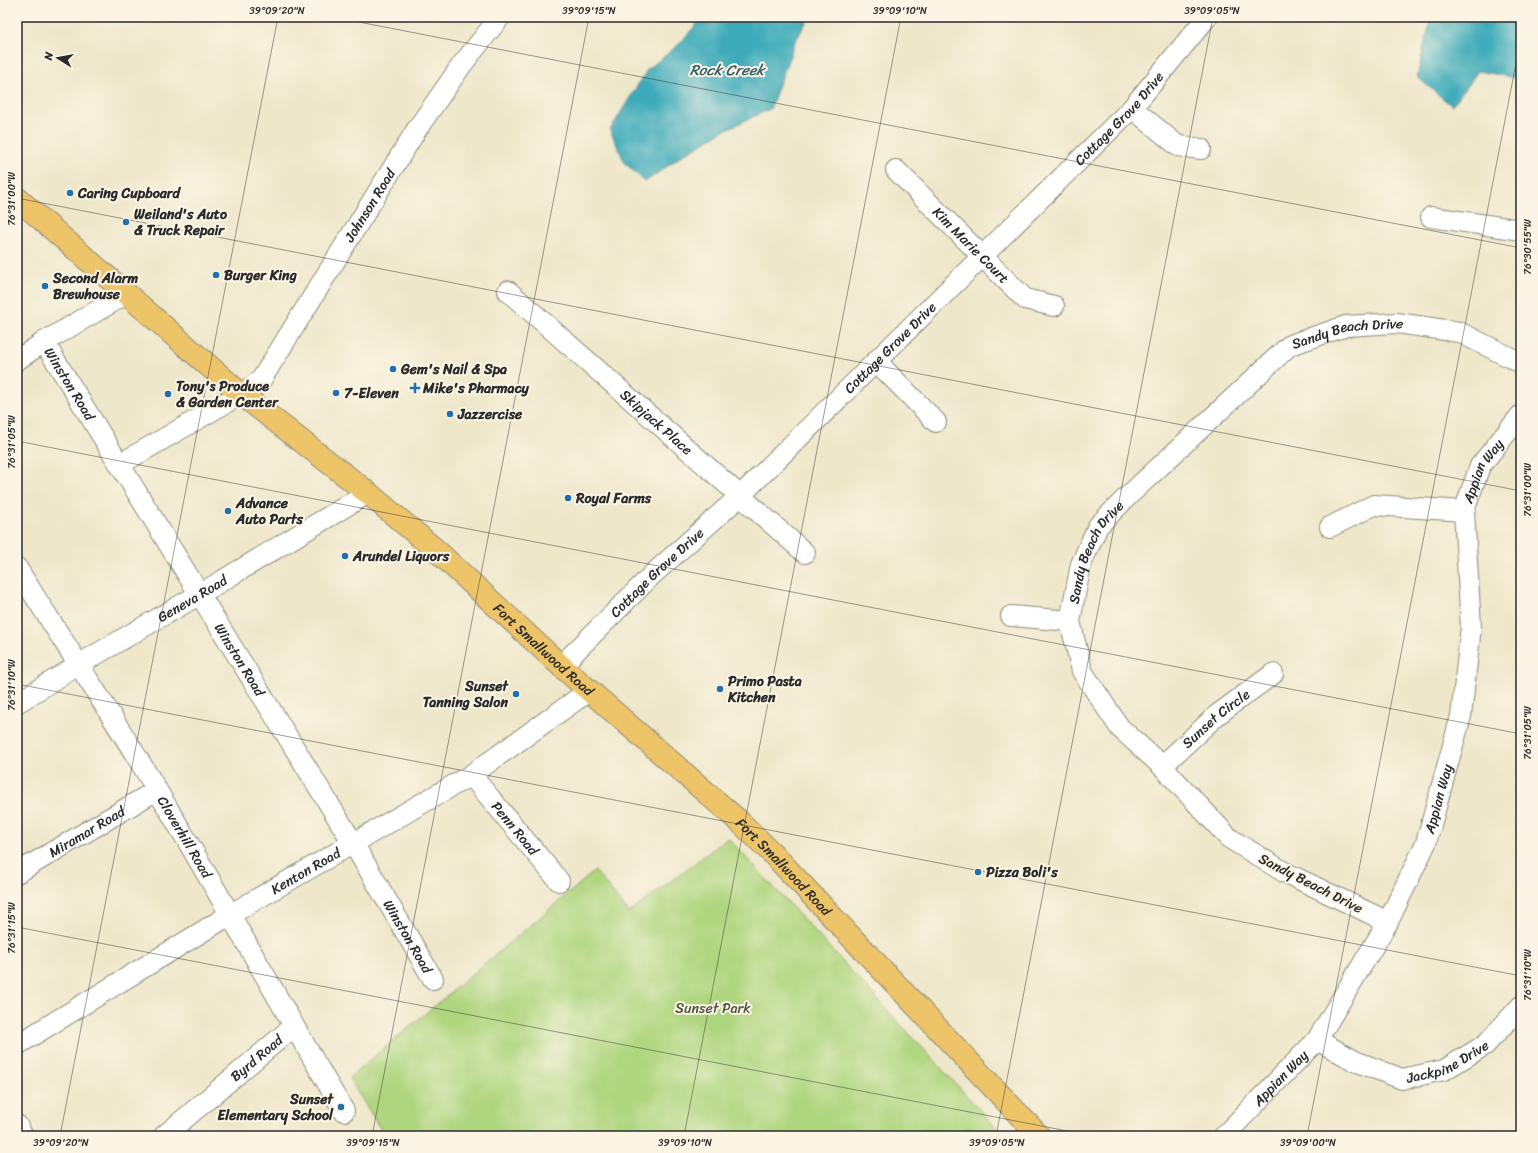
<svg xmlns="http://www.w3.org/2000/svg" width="1538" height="1153" font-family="Sriracha,sans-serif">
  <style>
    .green { fill: #afd57e; stroke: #6d8054 }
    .water { fill: #3dabba; stroke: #346b72 }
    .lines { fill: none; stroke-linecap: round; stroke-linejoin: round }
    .minor-casing { stroke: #8c897a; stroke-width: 22 }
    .major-casing { stroke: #8c897a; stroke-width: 24 }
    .minor { stroke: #fff; stroke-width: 20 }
    .major { stroke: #eec469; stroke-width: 22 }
    .ticks { fill: none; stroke: #2b2b2b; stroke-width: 1; stroke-opacity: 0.45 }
    .poi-dot { fill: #1f6fb2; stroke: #fcf5e5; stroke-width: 1.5 }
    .labels { text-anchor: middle; stroke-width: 4; stroke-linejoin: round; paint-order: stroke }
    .street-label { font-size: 14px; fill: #2b2b2b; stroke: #fcf5e5 }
    .poi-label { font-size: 14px; font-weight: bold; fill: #2b2b2b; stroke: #fcf5e5; text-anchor: start }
    .park-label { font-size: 14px; fill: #4c5640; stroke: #fcf5e5 }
    .water-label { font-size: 15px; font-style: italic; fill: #325e64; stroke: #fcf5e5 }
    .neatline { fill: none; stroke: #2b2b2b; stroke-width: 1.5 }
    .ticks-label { font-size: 10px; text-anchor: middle; fill: #2b2b2b }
  </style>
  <rect width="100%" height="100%" fill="#fcf5e5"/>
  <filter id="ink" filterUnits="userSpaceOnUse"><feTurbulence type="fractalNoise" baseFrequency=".025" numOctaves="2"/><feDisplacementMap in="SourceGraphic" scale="8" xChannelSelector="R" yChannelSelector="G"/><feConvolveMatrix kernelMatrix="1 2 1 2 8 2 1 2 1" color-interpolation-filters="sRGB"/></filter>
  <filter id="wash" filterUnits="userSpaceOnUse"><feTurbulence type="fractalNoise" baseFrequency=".012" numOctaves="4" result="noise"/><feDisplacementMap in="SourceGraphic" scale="16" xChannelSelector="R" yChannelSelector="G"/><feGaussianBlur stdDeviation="0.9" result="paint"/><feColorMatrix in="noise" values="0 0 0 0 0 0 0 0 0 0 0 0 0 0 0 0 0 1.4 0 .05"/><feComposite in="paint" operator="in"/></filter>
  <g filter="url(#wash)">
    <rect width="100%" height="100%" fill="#eee7ca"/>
    <!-- green -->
    <polygon class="green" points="728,838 1004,1136 385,1136 349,1078 595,871 629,913"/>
    <!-- water -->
    <g class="water">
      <polygon points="703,17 809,17 795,42 770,109 725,130 683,155 645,182 625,163 610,130 647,70 677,46"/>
      <polygon points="1431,17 1521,17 1521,79 1478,71 1452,106 1417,77"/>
    </g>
  </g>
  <g filter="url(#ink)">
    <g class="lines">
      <!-- minor casing -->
      <g class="minor-casing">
        <g id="minor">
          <polyline points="1132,108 1178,146 1201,149"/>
          <path id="s1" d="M896,170L1025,299L1054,306"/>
          <polyline points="1431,217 1521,230"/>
          <path id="s2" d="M508,291L805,553"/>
          <path id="s3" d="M44,342L353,843L433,979"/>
          <polyline points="17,360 44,342 126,294"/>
          <polyline points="876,361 936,422"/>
          <path id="s4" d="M120,464L241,394L261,380L417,129L461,66L500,17"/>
          <polyline points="1330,527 1374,505 1464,511"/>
          <path id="s5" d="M17,568C64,643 113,716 158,792C222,897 280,1005 344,1111"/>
          <polyline points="1011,616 1070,621"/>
          <path id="s6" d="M561,666L653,574L740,496L1132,108L1207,17"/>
          <path id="s7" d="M17,703L78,665L200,594L368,493"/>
          <path id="s8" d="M1162,766L1217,715L1273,674"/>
          <path id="s9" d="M471,775L559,881"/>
          <path id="s10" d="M17,873L157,790"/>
          <path id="s11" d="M1388,922L1284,872L1229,838L1162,766L1120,728L1082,671L1070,621L1081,564L1098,526L1126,498L1290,345L1346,326L1397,323L1459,332L1521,363"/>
          <path id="s12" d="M1317,1040L1355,1061L1402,1079L1444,1070L1485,1045L1521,1006"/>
          <path id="s13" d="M17,1045L231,914L471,775L590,690"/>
          <polyline points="17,1125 23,1136"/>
          <path id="s14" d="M164,1136L293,1027"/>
          <path id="s15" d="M1224,1136L1317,1040L1388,922L1426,843L1461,716L1471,627L1464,511L1480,466L1521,415"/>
        </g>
      </g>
      <!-- major casing -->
      <g class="major-casing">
        <g id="major">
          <path id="s16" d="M17,198L241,394L368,493L438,552L561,666L740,822L772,853L1039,1136"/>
        </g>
      </g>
      <!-- minor -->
      <use href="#minor" class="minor"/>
      <!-- major -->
      <use href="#major" class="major"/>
    </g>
  </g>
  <!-- ticks -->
  <path class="ticks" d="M333,17L1521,248M17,198L1521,491M17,441L1521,734M17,684L1521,976M17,927L1093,1136M60,1136L278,17M372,1136L589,17M684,1136L901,17M996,1136L1213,17M1307,1136L1521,38"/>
  <!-- markers -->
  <g class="poi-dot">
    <circle cx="70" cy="193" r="4"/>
    <circle cx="126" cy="222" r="4"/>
    <circle cx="216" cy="275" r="4"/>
    <circle cx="45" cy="286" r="4"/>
    <circle cx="393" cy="369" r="4"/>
    <path d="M413 382h4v4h4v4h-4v4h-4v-4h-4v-4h4z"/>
    <circle cx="336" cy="393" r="4"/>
    <circle cx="168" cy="394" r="4"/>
    <circle cx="450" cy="414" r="4"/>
    <circle cx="568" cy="498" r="4"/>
    <circle cx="228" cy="511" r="4"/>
    <circle cx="345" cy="556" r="4"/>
    <circle cx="720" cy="689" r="4"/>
    <circle cx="516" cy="694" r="4"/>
    <circle cx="978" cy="872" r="4"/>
    <circle cx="341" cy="1107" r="4"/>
  </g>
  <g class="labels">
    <!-- street labels -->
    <g class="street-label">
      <text dy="5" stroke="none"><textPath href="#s6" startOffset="782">Cottage Grove Drive</textPath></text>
      <text dy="5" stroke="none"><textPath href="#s4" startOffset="370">Johnson Road</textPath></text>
      <text dy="5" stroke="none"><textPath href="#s1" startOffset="106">Kim Marie Court</textPath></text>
      <text dy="5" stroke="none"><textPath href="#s11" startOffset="878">Sandy Beach Drive</textPath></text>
      <text dy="5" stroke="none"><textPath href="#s6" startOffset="458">Cottage Grove Drive</textPath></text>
      <text dy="5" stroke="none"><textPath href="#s3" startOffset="49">Winston Road</textPath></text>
      <text dy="5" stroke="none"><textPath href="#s2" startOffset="198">Skipjack Place</textPath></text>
      <text dy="5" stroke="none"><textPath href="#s15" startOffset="741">Appian Way</textPath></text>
      <text dy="5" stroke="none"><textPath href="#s11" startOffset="530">Sandy Beach Drive</textPath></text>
      <text dy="5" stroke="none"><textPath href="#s6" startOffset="134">Cottage Grove Drive</textPath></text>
      <text dy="5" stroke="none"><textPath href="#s7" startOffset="204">Geneva Road</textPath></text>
      <text dy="5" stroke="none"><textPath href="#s16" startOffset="694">Fort Smallwood Road</textPath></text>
      <text dy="5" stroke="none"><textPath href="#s3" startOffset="373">Winston Road</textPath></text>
      <text dy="5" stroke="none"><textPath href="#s8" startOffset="72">Sunset Circle</textPath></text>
      <text dy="5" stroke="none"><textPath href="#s15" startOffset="405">Appian Way</textPath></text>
      <text dy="5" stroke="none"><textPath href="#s9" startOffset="69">Penn Road</textPath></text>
      <text dy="5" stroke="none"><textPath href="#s10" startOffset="81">Miramar Road</textPath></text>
      <text dy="5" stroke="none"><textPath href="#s5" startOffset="317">Cloverhill Road</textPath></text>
      <text dy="5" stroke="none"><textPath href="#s16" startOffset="1018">Fort Smallwood Road</textPath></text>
      <text dy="5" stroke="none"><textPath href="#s13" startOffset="337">Kenton Road</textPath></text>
      <text transform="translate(1311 883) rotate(27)" y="5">Sandy Beach Drive</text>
      <text dy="5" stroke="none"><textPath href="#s3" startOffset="697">Winston Road</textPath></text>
      <text dy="5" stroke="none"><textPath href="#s14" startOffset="121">Byrd Road</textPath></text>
      <text dy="5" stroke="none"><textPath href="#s12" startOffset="143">Jackpine Drive</textPath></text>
      <text dy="5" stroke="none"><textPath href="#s15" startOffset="81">Appian Way</textPath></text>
    </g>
    <!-- poi labels -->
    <g class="poi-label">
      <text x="78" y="198">Caring Cupboard</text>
      <text x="134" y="219">Weiland's Auto<tspan x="134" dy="16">&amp; Truck Repair</tspan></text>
      <text x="224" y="280">Burger King</text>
      <text x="53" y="283">Second Alarm<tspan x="53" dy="16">Brewhouse</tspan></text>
      <text x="401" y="374">Gem's Nail &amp; Spa</text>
      <text x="176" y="391">Tony's Produce<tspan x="176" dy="16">&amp; Garden Center</tspan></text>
      <text x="423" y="393">Mike's Pharmacy</text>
      <text x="344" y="398">7-Eleven</text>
      <text x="458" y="419">Jazzercise</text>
      <text x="576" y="503">Royal Farms</text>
      <text x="236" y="508">Advance<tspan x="236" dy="16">Auto Parts</tspan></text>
      <text x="353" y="561">Arundel Liquors</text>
      <text x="728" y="686">Primo Pasta<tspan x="728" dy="16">Kitchen</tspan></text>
      <text x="508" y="691" text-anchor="end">Sunset<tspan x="508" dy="16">Tanning Salon</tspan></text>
      <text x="986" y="877">Pizza Boli's</text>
      <text x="333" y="1104" text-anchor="end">Sunset<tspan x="333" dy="16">Elementary School</tspan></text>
    </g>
    <!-- park labels -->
    <g class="park-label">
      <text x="713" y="1013">Sunset Park</text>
    </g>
    <!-- water labels -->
    <g class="water-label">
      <text x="727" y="75">Rock Creek</text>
    </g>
  </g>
  <!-- margin -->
  <rect width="1538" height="1153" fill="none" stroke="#fcf5e5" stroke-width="44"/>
  <!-- north arrow -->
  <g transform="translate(58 58) rotate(281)" stroke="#fcf5e5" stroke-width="3" paint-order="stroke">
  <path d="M0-3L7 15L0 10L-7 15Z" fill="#2b2b2b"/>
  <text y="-6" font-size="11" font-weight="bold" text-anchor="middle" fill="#2b2b2b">N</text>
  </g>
  <rect x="22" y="22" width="1494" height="1109" class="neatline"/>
  <g class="ticks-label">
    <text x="277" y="14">39°09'20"N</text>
    <text x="589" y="14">39°09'15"N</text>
    <text x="900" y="14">39°09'10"N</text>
    <text x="1212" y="14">39°09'05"N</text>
    <text transform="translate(11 199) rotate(-90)" y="4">76°31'00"W</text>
    <text transform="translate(1527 247) rotate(-90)" y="4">76°30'55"W</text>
    <text transform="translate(11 442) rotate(-90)" y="4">76°31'05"W</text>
    <text transform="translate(1527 490) rotate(-90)" y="4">76°31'00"W</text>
    <text transform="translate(11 685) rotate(-90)" y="4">76°31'10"W</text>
    <text transform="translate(1527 733) rotate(-90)" y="4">76°31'05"W</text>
    <text transform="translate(11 928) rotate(-90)" y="4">76°31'15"W</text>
    <text transform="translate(1527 975) rotate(-90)" y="4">76°31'10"W</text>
    <text x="61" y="1146">39°09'20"N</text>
    <text x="373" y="1146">39°09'15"N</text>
    <text x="685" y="1146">39°09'10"N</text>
    <text x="997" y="1146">39°09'05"N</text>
    <text x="1308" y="1146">39°09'00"N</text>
  </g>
</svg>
